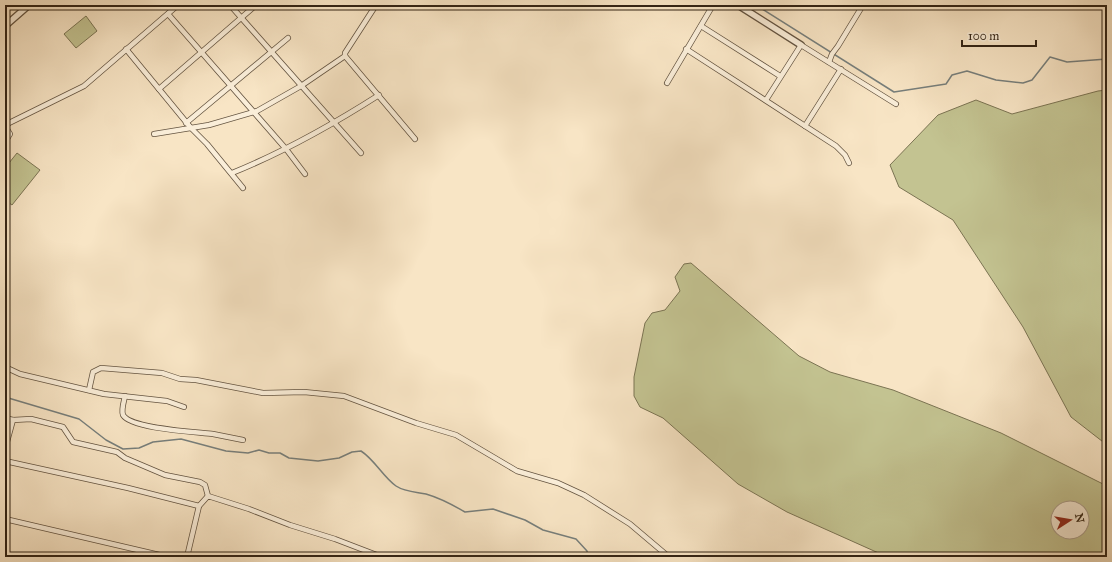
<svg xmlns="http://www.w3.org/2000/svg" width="1112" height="562" font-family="'IM FELL Great Primer',serif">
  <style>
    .green { fill: #c3c391; stroke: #7b7453; fill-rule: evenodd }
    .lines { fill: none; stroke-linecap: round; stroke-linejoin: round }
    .stream { stroke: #777f7c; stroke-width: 1.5 }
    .minor-casing { stroke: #645441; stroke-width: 6 }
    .tertiary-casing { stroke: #645441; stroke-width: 8 }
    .minor { stroke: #faeed9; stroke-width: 4.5 }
    .tertiary { stroke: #faeed9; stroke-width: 5.5 }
  </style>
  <rect width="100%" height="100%" fill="#f8e5c5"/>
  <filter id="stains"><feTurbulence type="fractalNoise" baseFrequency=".005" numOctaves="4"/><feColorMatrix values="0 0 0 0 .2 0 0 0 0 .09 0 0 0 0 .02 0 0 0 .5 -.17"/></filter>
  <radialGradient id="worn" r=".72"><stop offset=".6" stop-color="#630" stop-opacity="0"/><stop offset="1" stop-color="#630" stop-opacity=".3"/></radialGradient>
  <!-- green -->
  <g class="green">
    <polygon points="86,16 97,31 76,48 64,34"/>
    <polygon points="1107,90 1107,445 1071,417 1023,327 953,220 899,187 890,165 938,115 976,100 1012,114 1098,91"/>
    <polygon points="17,153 40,170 12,205 5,200 5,168"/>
    <path d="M691,263L799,356L830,372L893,390L1001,433L1107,486V557H892L883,555L787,512L738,484L663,418L640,407L634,396V377L645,323L652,313L665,310L680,291L675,277L684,264ZM1058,508H1082V532H1058Z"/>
  </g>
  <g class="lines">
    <!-- stream -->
    <g class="stream">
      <polyline points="756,5 894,92 946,84 952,75 967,71 996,80 1023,83 1032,80 1050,57 1067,62 1107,59"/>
      <path d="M5,397L79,419L106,440L123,449L139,448L153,442L181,439L226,451L248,453L259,450L269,453H280L289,458L318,461L339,458L352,452L361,451C375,460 383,477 396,486C405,492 416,492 426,494C440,498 453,505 465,512L493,509L525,520L543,530L576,539L587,551L588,557"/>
    </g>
    <!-- minor casing -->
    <g class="minor-casing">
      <g id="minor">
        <polyline points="230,5 361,153"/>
        <polyline points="376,5 345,53 345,56 415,139"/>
        <polyline points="168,14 286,149 305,174"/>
        <polyline points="701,26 780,76"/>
        <polyline points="126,49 191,128 207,144 243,188"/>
        <polyline points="686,49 836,146 845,155 849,163"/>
        <polyline points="829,62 832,54 838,46 863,5"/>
        <polyline points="667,83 713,5"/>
        <polyline points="159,89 256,5"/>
        <polyline points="766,100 801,45 896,104"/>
        <polyline points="186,123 288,38"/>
        <polyline points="5,125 84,86 178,5"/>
        <polyline points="5,126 10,134 5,142"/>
        <polyline points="805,126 841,69"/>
        <polyline points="154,134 209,125 257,111 301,86 345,56"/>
        <path d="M232,173C284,152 332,125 379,95"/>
        <polyline points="5,367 20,374 104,394 167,401 184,407"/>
        <polyline points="89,390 93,372 101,368 162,373 180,379 196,380 263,393 304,392 344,396 416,423 456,435 517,471 558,483 584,495 630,524 669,557"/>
        <path d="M125,396C124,401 121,410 123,415C131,429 197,432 213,434C223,436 233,438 243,440"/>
        <polyline points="5,418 13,420 31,419 63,427 73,442 117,452 125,458 165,475 200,482 205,485 208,496"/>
        <polyline points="5,449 13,420"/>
        <polyline points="5,461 128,488 199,506"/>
        <polyline points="5,519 168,557"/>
        <polyline points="187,557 199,506 208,496 249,509 290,525 335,539 382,557"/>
      </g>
    </g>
    <!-- tertiary casing -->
    <g class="tertiary-casing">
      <g id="tertiary">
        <polyline points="738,5 801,45"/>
        <polyline points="5,26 29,5"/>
      </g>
    </g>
    <!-- minor -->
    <use href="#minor" class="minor"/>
    <!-- tertiary -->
    <use href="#tertiary" class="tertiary"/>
  </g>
  <!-- margin -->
  <rect width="1112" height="562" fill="none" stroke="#f8e5c5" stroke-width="20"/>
  <rect x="6" y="6" width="1100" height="550" fill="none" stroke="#332415" stroke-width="2"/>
  <rect x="10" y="10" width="1092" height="542" fill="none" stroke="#332415"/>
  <!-- north arrow -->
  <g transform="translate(1070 520) rotate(78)"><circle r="19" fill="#faeed9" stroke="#aa9d8b"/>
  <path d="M0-3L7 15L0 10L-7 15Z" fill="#8f2418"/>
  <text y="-6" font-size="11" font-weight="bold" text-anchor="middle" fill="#332415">N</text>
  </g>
  <!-- scale -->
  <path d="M962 40v6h74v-6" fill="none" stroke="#332415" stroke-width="2"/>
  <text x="968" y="40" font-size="12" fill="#332415" stroke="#faeed9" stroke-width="3" paint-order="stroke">100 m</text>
  <rect width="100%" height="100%" filter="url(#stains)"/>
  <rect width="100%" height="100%" fill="url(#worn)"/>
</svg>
